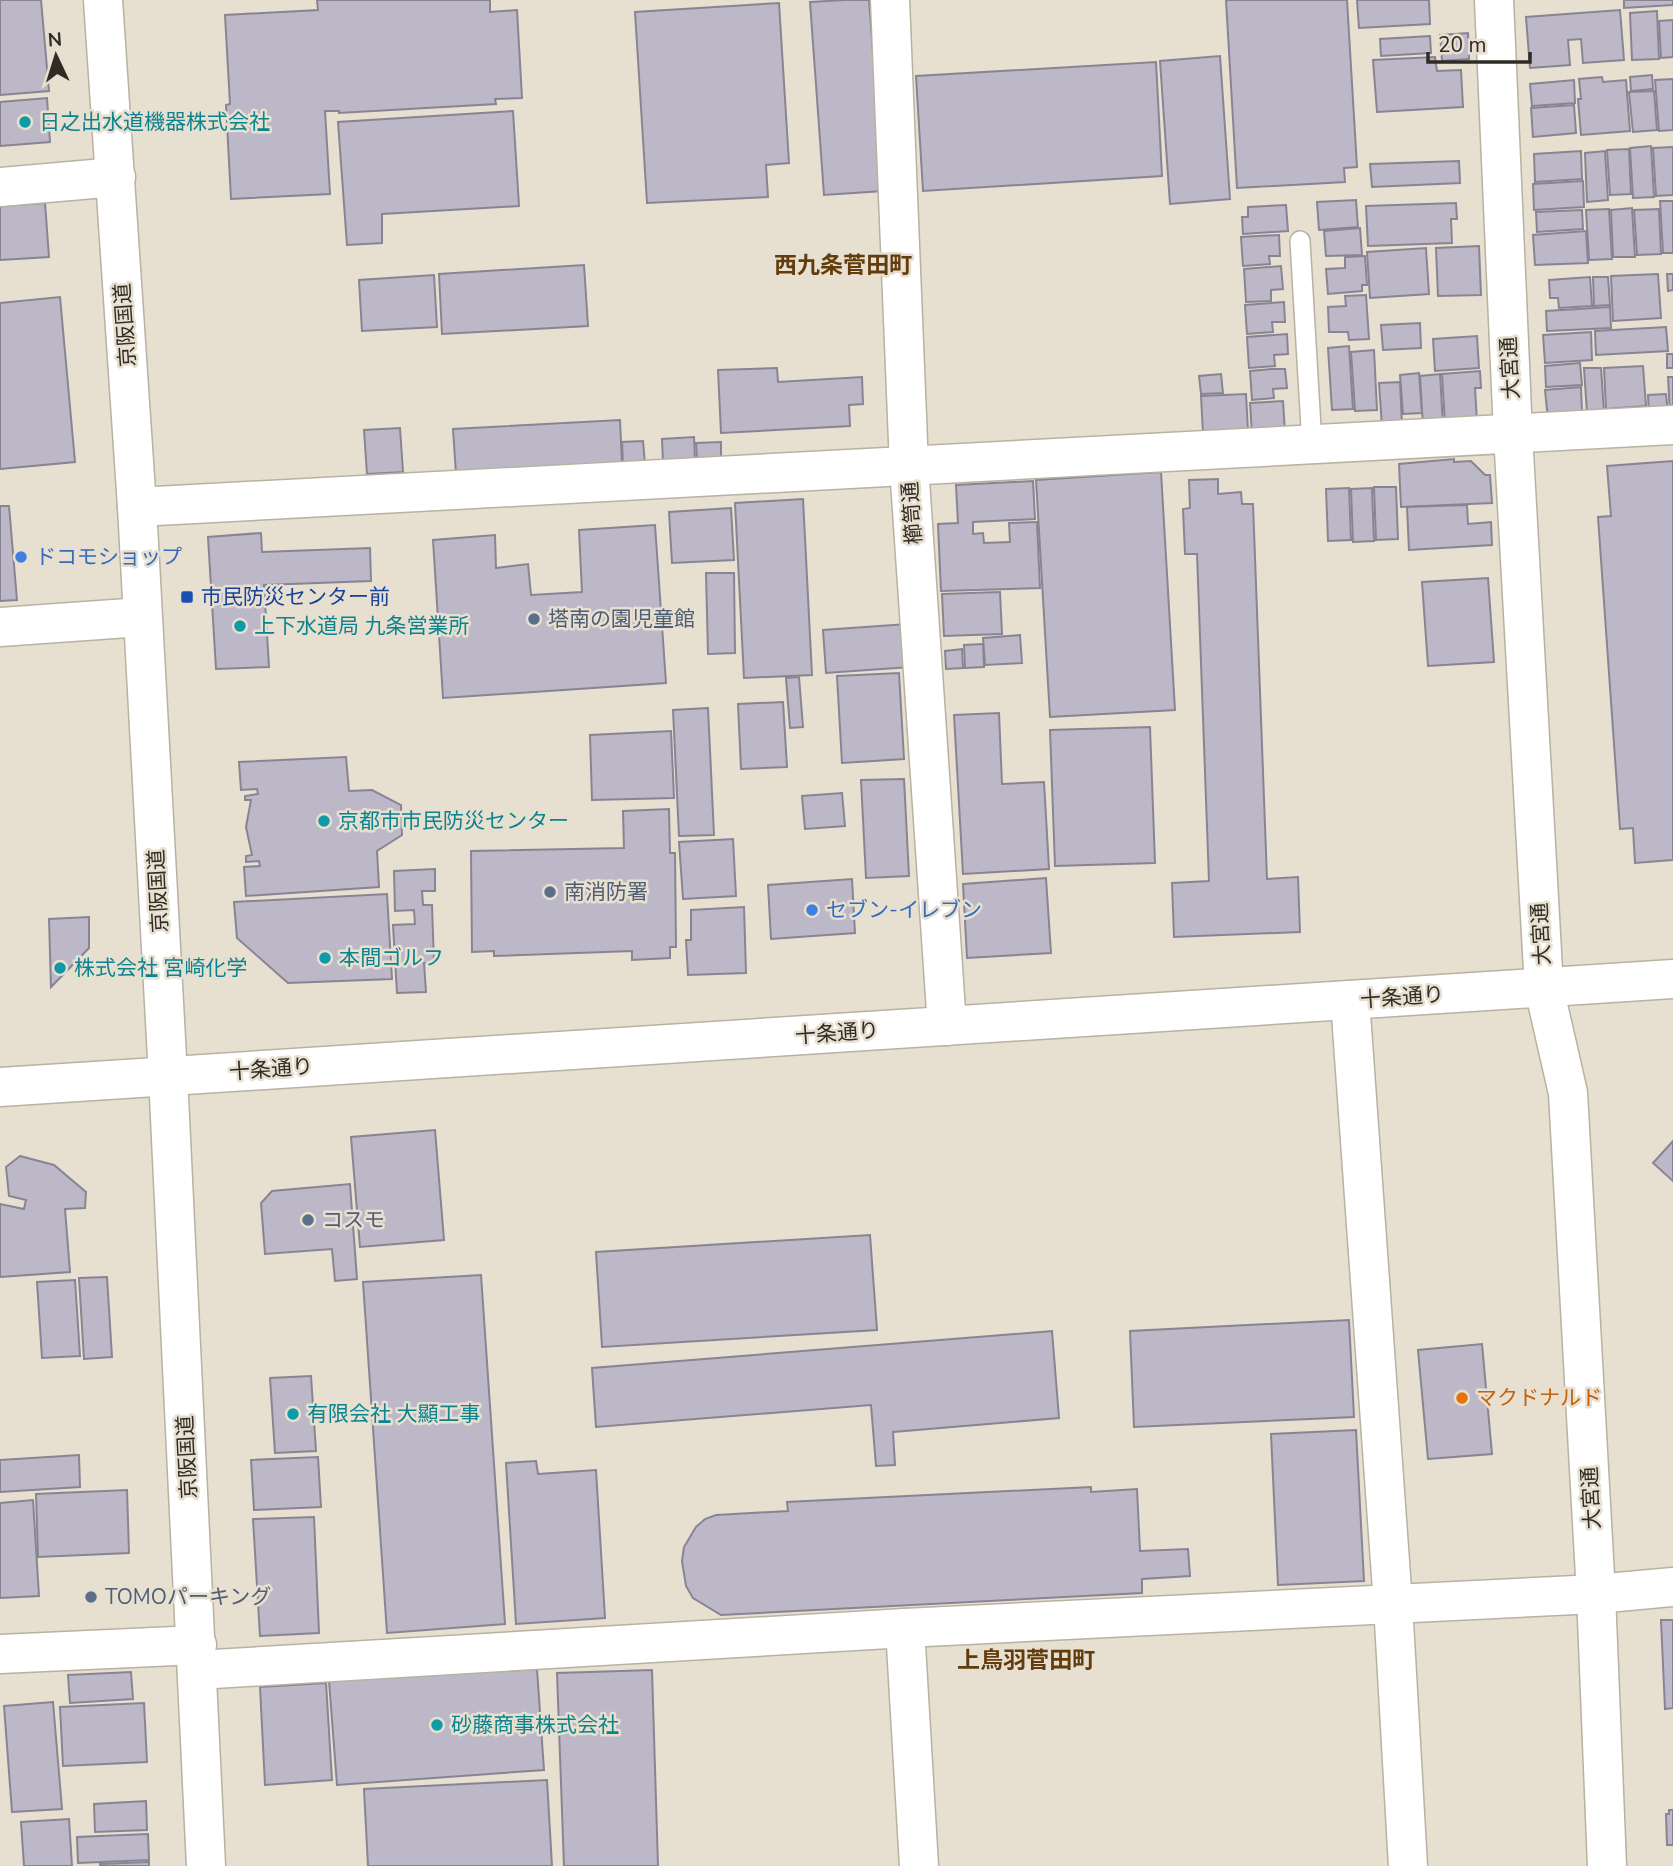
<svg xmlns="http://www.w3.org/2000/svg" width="1673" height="1866" font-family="'Nunito Sans','Noto Sans JP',sans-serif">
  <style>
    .building { fill: #bdb8c8; stroke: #898494; stroke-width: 2 }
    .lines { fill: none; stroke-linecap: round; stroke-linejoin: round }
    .lane-casing { stroke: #b9b1a2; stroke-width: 22 }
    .street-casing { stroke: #b9b1a2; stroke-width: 41 }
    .secondary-casing { stroke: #b9b1a2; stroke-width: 41 }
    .primary-casing { stroke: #b9b1a2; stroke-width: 41 }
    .highway-casing { stroke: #b9b1a2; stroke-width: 41 }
    .lane { stroke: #fff; stroke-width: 19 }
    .street { stroke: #fff; stroke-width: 38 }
    .secondary { stroke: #fff; stroke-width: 38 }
    .primary { stroke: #fff; stroke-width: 38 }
    .highway { stroke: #fff; stroke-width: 38 }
    .culture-dot { fill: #0f9aa8; stroke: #e7dfcf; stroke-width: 2.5 }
    .shop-dot { fill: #3f7fe0; stroke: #e7dfcf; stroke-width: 2.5 }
    .transit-dot { fill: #1a4fb4; stroke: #e7dfcf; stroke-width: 2.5 }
    .service-dot { fill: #5c6f8a; stroke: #e7dfcf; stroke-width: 2.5 }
    .food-dot { fill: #e8710a; stroke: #e7dfcf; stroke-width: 2.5 }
    .labels { text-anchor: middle; stroke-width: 5; stroke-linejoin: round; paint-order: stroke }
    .culture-label { font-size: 21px; fill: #0d838f; stroke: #e7dfcf; text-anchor: start }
    .street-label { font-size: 21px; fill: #2f2c26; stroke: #e7dfcf }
    .shop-label { font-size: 21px; fill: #366cbe; stroke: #e7dfcf; text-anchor: start }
    .transit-label { font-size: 21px; fill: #164399; stroke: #e7dfcf; text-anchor: start }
    .service-label { font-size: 21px; fill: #4e5e75; stroke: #e7dfcf; text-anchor: start }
    .food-label { font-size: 21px; fill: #c56008; stroke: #e7dfcf; text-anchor: start }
    .neighbourhood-label { font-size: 23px; font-weight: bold; fill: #623c0c; stroke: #e7dfcf }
  </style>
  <rect width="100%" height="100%" fill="#e7dfcf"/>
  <!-- building -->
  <g class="building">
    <polygon points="0,0 41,0 49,91 0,95"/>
    <polygon points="317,0 490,0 490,12 517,10 522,98 495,99 496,104 339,113 339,111 325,111 330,194 231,199 226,105 230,104 225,15 318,10"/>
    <polygon points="845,0 869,0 883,191 824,195 810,2"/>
    <polygon points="1226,0 1347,0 1357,167 1344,168 1345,182 1237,188"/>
    <polygon points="1357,0 1429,0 1430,24 1359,28"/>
    <polygon points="1624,0 1673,0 1673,5 1624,8"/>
    <polygon points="779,3 789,163 766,165 768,197 647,203 635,12"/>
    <polygon points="1620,10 1624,60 1583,63 1581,39 1568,40 1570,65 1530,68 1526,17"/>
    <polygon points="1657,11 1659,59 1632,60 1630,13"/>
    <polygon points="1673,20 1673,57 1661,58 1659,21"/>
    <polygon points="1468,33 1469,59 1442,61 1440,35"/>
    <polygon points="1430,36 1431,53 1381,56 1380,39"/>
    <polygon points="1220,56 1230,199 1170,204 1160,61"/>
    <polygon points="1435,57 1437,71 1461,70 1463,107 1377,112 1373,60"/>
    <polygon points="1156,62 1162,176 923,191 916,76"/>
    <polygon points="1652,75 1653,89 1631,91 1630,77"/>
    <polygon points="1602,77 1603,82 1626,80 1630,131 1581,135 1578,99 1581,99 1579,79"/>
    <polygon points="1673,79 1673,130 1659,131 1655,80"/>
    <polygon points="1574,80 1575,103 1532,106 1530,84"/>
    <polygon points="1654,91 1657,130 1633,132 1629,92"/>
    <polygon points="47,98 50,142 0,146 0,102"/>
    <polygon points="1574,105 1576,133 1533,137 1531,108"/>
    <polygon points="513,111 519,206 382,214 382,243 347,245 338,122"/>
    <polygon points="1651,146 1654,197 1633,198 1630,148"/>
    <polygon points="1673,147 1673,195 1656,196 1653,148"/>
    <polygon points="1629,149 1631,194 1610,195 1607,150"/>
    <polygon points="1581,151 1582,179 1535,182 1534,154"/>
    <polygon points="1605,151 1608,200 1587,202 1585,153"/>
    <polygon points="1459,161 1460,183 1372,187 1370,164"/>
    <polygon points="1583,181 1584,207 1534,210 1533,184"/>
    <polygon points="1356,200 1358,227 1319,230 1317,202"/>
    <polygon points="1660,201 1673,201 1673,253 1663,253"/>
    <polygon points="45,203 49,257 0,260 0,206"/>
    <polygon points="1456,203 1457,219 1451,219 1452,243 1368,246 1366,206"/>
    <polygon points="1286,205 1288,231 1243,234 1242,217 1248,217 1248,207"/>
    <polygon points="1632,208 1635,257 1613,257 1611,210"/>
    <polygon points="1609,209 1612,259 1589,260 1586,210"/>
    <polygon points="1659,209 1661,254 1637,255 1634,210"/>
    <polygon points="1582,210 1583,229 1537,232 1536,212"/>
    <polygon points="1360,228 1362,255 1326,256 1324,231"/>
    <polygon points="1586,231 1588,263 1535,265 1533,235"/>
    <polygon points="1279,235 1280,256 1269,256 1270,264 1243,266 1241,237"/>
    <polygon points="1479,246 1481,295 1438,296 1436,248"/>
    <polygon points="1426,248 1429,294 1370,298 1367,252"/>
    <polygon points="1365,256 1367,285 1362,285 1362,291 1328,294 1326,269 1345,268 1345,257"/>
    <polygon points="584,265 588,326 442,334 439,274"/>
    <polygon points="1281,266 1283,289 1271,290 1271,301 1246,302 1244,269"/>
    <polygon points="1658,274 1661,318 1613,321 1611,276"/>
    <polygon points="1667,274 1673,274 1673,290 1668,291"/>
    <polygon points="434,275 437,327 362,331 359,280"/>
    <polygon points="1590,277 1592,306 1559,308 1558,298 1550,298 1549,280"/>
    <polygon points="1593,277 1608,277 1610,305 1594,306"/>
    <polygon points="1366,295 1369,339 1349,340 1348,332 1329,332 1328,307 1346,306 1345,296"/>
    <polygon points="60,297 75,462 0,469 0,303"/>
    <polygon points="1284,302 1285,322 1272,322 1273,332 1247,334 1245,305"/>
    <polygon points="1610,307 1611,328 1547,331 1546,311"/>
    <polygon points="1420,323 1421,348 1383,350 1381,325"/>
    <polygon points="1666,327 1668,351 1596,355 1595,331"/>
    <polygon points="1591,332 1592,360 1545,363 1543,335"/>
    <polygon points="1287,334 1288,354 1274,355 1275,366 1249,368 1247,337"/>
    <polygon points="1477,336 1479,368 1435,371 1433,339"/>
    <polygon points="1349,346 1353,409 1332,410 1328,348"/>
    <polygon points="1374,350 1377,410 1355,411 1351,352"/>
    <rect x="1667" y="354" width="6" height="14"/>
    <polygon points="1580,363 1582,385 1546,387 1545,366"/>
    <polygon points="1643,366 1646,406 1606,409 1604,368"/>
    <polygon points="777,368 778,382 862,377 863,404 849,405 850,426 721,433 718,370"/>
    <polygon points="1584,368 1601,368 1604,412 1587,413"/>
    <polygon points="1272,369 1285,369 1287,388 1273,389 1274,398 1252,400 1250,371"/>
    <polygon points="1480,371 1481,388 1475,388 1477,422 1445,424 1442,374"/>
    <polygon points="1419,373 1422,413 1403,414 1400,375"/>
    <polygon points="1221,374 1223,393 1201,394 1199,376"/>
    <polygon points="1440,374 1443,425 1423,426 1420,376"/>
    <polygon points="1668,377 1673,377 1673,414 1670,414"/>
    <polygon points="1400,382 1402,425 1382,427 1379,383"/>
    <polygon points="1581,387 1582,413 1551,415 1547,410 1545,390"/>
    <polygon points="1246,394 1248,431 1203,434 1201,396"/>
    <polygon points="1666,394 1668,414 1649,415 1648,395"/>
    <polygon points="1283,401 1285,432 1252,435 1250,403"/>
    <polygon points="620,420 622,465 456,474 453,429"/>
    <polygon points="400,428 403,472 367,474 364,430"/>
    <polygon points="694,437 695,460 663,462 662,439"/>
    <polygon points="643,441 645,464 623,465 622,442"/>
    <polygon points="721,442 721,458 697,460 696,443"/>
    <polygon points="1454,459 1454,462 1471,461 1485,475 1490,475 1492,503 1401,507 1399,464"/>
    <polygon points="1673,461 1673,860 1635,863 1633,828 1620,829 1598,517 1611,516 1607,466"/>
    <polygon points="1161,472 1175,710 1050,717 1036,480"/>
    <polygon points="1218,479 1218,494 1241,492 1242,504 1253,504 1267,879 1298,877 1300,932 1174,937 1172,883 1209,881 1197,554 1185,554 1183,509 1190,508 1189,480"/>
    <polygon points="1033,481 1035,519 973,522 973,534 983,533 984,543 1010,542 1009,523 1037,522 1040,588 941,591 938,524 958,523 956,485"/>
    <polygon points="1374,487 1396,487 1398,539 1376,540"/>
    <polygon points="1349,488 1351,540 1328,541 1326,489"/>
    <polygon points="1372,488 1374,541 1353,542 1351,489"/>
    <polygon points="803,499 812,675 744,678 735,503"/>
    <polygon points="1467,505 1468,524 1491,522 1492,545 1409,550 1407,507"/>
    <polygon points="0,506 9,506 17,600 0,601"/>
    <polygon points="731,508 734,560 672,563 669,512"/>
    <polygon points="655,525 666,683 443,698 433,540 495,535 496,568 528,564 531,595 582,592 579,530"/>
    <polygon points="261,533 262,552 370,548 371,581 264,585 269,667 216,669 208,537"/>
    <polygon points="706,573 734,573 735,653 708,654"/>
    <polygon points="1488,578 1494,662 1428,666 1422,582"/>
    <polygon points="1000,592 1002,634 944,636 942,594"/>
    <polygon points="907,624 910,667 826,673 823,630"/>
    <polygon points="1020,635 1022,663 985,665 983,638"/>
    <polygon points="983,644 984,667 965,668 964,645"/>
    <polygon points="962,649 963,668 946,669 945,651"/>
    <polygon points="899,673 904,759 842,763 837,676"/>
    <polygon points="799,677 803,727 790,728 786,678"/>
    <polygon points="783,702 787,767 741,769 738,704"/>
    <polygon points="708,708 714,835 679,836 673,710"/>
    <polygon points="999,713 1002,784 1044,782 1049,869 963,874 954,715"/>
    <polygon points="1150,727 1155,863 1055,866 1050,730"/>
    <polygon points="671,731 674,798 592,800 590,735"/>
    <polygon points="346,757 349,791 372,790 401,805 402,835 377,851 379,887 246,896 244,867 260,866 259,861 246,862 246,856 252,855 246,827 251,800 245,800 245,796 258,794 257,789 241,790 239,762"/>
    <polygon points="904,779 909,876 866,878 861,780"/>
    <polygon points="842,793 845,826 805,829 802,796"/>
    <polygon points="669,809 670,853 675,853 676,947 670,947 670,958 632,960 632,951 494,956 494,951 472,952 471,851 624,848 623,811"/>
    <polygon points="733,839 736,896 683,899 679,842"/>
    <polygon points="435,869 435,891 422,891 423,905 432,905 434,963 424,963 426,992 397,993 393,925 415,924 414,910 395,911 394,871"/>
    <polygon points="1046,878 1051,953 967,958 963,884"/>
    <polygon points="852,879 855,933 771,939 768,885"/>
    <polygon points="387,894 392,979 288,983 237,938 234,902"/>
    <polygon points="744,907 746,973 688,975 686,940 691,940 691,910"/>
    <polygon points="89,917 89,948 51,987 49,919"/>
    <polygon points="435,1130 444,1240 360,1247 351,1137"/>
    <polygon points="1673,1141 1673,1181 1653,1163"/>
    <polygon points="20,1156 54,1165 86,1192 85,1208 65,1209 70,1272 0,1277 0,1204 24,1209 26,1200 9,1196 6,1167"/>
    <polygon points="350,1184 357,1279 335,1281 332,1249 265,1254 261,1203 272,1191"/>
    <polygon points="870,1235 877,1330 602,1347 596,1252"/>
    <polygon points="481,1275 505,1624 387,1633 363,1282"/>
    <polygon points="107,1277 112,1357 84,1359 79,1278"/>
    <polygon points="75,1280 80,1356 42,1358 37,1282"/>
    <polygon points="1349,1320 1354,1417 1134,1427 1130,1331"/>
    <polygon points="1052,1331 1059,1418 893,1432 895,1465 876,1466 871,1405 596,1427 592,1368"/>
    <polygon points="1482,1344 1492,1454 1428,1459 1418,1350"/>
    <polygon points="311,1376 316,1451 275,1453 270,1378"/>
    <polygon points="1356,1430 1364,1581 1278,1585 1271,1434"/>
    <polygon points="79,1455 80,1487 0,1492 0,1460"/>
    <polygon points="318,1457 321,1507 254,1510 251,1460"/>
    <polygon points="536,1461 538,1474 596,1470 605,1618 516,1624 506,1463"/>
    <polygon points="1091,1487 1091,1492 1137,1489 1140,1551 1188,1549 1190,1576 1142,1579 1142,1593 721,1615 693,1598 686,1586 682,1561 684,1547 696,1527 705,1519 716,1515 788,1511 787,1502"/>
    <polygon points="127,1490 129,1553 38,1557 36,1494"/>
    <polygon points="33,1500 39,1596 0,1598 0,1503"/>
    <polygon points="314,1517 319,1633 260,1636 253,1519"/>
    <polygon points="1661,1620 1673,1620 1673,1708 1665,1709"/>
    <polygon points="537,1669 544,1770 337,1785 329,1681"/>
    <polygon points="652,1670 658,1866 564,1866 557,1673"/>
    <polygon points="131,1672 133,1699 70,1703 68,1675"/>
    <polygon points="326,1683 332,1780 265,1785 260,1687"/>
    <polygon points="53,1702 62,1809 12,1812 4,1706"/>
    <polygon points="144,1703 147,1762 63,1766 60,1707"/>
    <polygon points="547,1780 552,1866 368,1866 364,1789"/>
    <polygon points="146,1801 147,1830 95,1832 94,1804"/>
    <polygon points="1669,1810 1673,1810 1673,1845 1667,1845 1666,1814 1669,1814"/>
    <polygon points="69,1819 72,1866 24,1866 21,1822"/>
    <polygon points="148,1834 149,1860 78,1863 77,1837"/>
    <polygon points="149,1862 149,1866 100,1866 100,1864"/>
  </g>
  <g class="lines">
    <!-- lane casing -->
    <g class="lane-casing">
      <polyline id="lane" points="1300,241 1312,445"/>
    </g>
    <!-- street casing -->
    <g class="street-casing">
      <g id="street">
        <polyline points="890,0 909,466 947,1026"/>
        <polyline points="0,187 116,177"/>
        <polyline points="137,507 1673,425"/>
        <polyline points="0,627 142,617"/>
        <polyline points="1350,1000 1393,1604 1408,1866"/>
        <polyline points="905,1628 919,1866"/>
        <polyline points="0,1654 197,1645"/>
        <polyline points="197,1670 905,1628 1596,1594 1673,1587"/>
      </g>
    </g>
    <!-- secondary casing -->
    <g class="secondary-casing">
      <polyline id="secondary" points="1494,0 1513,434 1544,988 1568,1093 1596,1594 1607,1866"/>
    </g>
    <!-- primary casing -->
    <g class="primary-casing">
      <polyline id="primary" points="0,1087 1673,979"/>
    </g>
    <!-- highway casing -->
    <g class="highway-casing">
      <polyline id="highway" points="103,0 137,507 168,1076 206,1866"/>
    </g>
    <!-- lane -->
    <use href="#lane" class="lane"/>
    <!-- street -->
    <use href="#street" class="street"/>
    <!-- secondary -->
    <use href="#secondary" class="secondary"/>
    <!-- primary -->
    <use href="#primary" class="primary"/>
    <!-- highway -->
    <use href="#highway" class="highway"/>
  </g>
  <!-- markers -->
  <g class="culture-dot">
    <circle cx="25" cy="122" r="7"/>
    <circle cx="240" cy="626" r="7"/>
    <circle cx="324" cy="821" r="7"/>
    <circle cx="325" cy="958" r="7"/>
    <circle cx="60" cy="968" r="7"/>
    <circle cx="293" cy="1414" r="7"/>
    <circle cx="437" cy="1725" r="7"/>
  </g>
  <g class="shop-dot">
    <circle cx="21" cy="557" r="7"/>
    <circle cx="812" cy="910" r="7"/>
  </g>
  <rect class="transit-dot" x="180" y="590" width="14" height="14" rx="3.5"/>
  <g class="service-dot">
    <circle cx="534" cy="619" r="7"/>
    <circle cx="550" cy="892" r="7"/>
    <circle cx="308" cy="1220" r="7"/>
    <circle cx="91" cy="1597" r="7"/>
  </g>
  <circle class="food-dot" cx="1462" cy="1398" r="7"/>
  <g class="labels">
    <!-- culture labels -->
    <g class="culture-label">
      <text x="39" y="129">日之出水道機器株式会社</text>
      <text x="254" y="633">上下水道局 九条営業所</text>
      <text x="338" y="828">京都市市民防災センター</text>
      <text x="339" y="965">本間ゴルフ</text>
      <text x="74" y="975">株式会社 宮崎化学</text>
      <text x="307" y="1421">有限会社 大顯工事</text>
      <text x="451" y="1732">砂藤商事株式会社</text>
    </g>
    <!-- street labels -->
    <g class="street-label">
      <text transform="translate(125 325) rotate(-94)" y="7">京阪国道</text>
      <text transform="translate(1510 368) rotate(-93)" y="7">大宮通</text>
      <text transform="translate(912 513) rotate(-94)" y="7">櫛笥通</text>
      <text transform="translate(158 891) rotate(-93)" y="7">京阪国道</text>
      <text transform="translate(1541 934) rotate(-93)" y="7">大宮通</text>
      <text transform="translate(1402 997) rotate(-4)" y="7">十条通り</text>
      <text transform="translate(837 1033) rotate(-4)" y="7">十条通り</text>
      <text transform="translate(271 1069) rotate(-4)" y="7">十条通り</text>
      <text transform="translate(187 1457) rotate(-93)" y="7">京阪国道</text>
      <text transform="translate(1591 1498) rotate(-93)" y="7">大宮通</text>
    </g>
    <!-- shop labels -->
    <g class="shop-label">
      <text x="35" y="564">ドコモショップ</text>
      <text x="826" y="917">セブン-イレブン</text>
    </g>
    <!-- transit labels -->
    <g class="transit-label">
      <text x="201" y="604">市民防災センター前</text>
    </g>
    <!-- service labels -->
    <g class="service-label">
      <text x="548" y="626">塔南の園児童館</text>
      <text x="564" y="899">南消防署</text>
      <text x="322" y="1227">コスモ</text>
      <text x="105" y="1604">TOMOパーキング</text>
    </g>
    <!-- food labels -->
    <g class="food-label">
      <text x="1476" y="1405">マクドナルド</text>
    </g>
    <!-- neighbourhood labels -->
    <g class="neighbourhood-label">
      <text x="843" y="273">西九条菅田町</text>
      <text x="1026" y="1668">上鳥羽菅田町</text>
    </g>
  </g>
  <!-- north arrow -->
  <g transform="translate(56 56) rotate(356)" stroke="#e7dfcf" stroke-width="5" paint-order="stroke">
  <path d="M0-5L12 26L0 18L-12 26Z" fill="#2f2c26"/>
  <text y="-10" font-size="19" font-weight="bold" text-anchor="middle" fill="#2f2c26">N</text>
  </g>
  <!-- scale -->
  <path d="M1428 52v10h102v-10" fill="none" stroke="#2f2c26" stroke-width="3.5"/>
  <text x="1438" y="52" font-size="21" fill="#2f2c26" stroke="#e7dfcf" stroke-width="5" paint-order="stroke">20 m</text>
</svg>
